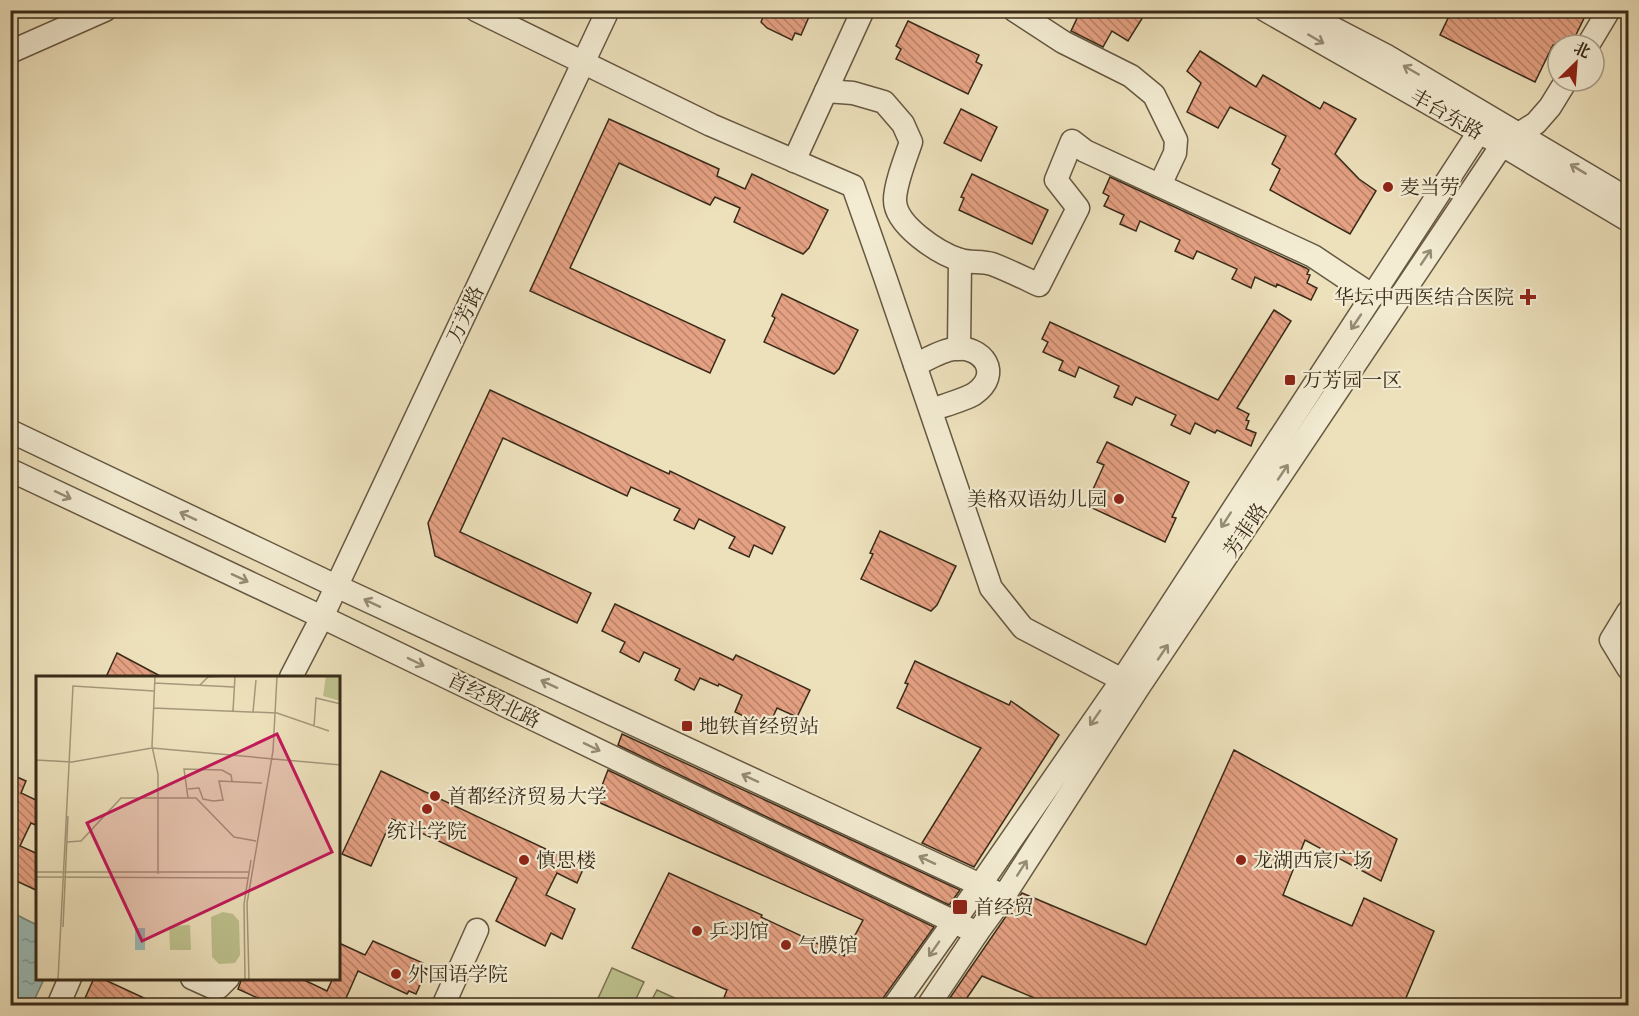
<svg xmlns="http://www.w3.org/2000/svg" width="1639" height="1016" font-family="'IM FELL Double Pica','Noto Serif SC',serif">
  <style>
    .grass { fill: #bdc18d; stroke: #7b7653; stroke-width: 1.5 }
    .water { fill: url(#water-ripples); stroke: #738278; stroke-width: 1.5 }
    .building { fill: url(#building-back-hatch); stroke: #392b19; stroke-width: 1.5 }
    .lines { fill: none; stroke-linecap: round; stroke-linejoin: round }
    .minor-casing { stroke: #665842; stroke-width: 25 }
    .minor { stroke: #f3ecd3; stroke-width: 22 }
    .oneway { stroke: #968c76 }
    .poi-dot { fill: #8f2418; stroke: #f3ecd3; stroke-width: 2 }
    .labels { text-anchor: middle; stroke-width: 4.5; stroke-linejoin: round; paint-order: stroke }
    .street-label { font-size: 20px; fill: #392b19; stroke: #f3ecd3 }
    .poi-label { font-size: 20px; fill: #392b19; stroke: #f3ecd3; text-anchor: start }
    .inset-road { fill: none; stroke: #a5987b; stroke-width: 1.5 }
    .view { fill: #c2185b; fill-opacity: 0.15; stroke: #c2185b; stroke-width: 3 }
    .inset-edge { fill: none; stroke: #392b19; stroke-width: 3 }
  </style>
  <defs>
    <pattern id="water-ripples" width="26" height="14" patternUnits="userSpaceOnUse" patternTransform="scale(1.5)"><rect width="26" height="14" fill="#9abcb7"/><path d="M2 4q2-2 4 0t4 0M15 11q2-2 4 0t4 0" fill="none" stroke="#7f9994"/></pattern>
    <pattern id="building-back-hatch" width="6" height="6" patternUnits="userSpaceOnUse" patternTransform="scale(1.5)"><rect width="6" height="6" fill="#e5a183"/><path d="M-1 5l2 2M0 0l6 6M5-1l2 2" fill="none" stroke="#bb836a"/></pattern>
  </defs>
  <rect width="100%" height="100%" fill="#ede1bc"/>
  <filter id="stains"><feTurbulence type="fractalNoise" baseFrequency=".00333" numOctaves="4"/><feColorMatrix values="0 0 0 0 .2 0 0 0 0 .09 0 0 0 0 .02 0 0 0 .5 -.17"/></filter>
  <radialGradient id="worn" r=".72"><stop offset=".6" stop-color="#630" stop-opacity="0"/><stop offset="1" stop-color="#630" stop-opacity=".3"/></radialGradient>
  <!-- grass -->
  <g class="grass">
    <polygon points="612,968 644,982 633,1005 595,1005"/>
    <polygon points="657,990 688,1004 687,1005 649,1005"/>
  </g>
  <!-- water -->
  <polygon class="water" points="11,912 37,925 38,978 44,979 32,1005 11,1005"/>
  <!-- building -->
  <g class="building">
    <polygon points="766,10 812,10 801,35 795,33 792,40 767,28 761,22"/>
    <polygon points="1081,10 1132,10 1143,17 1128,41 1112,31 1103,47 1071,31"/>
    <polygon points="1452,10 1588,10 1571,45 1553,45 1535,82 1440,35"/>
    <polygon points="908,21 979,55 976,62 982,65 968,94 896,59 901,49 896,46"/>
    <polygon points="1200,51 1256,87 1263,75 1320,109 1324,102 1356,119 1335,154 1359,179 1376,191 1350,234 1270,190 1280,169 1272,164 1286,136 1230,107 1218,128 1187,112 1201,83 1187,71"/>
    <polygon points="961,109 997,127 981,161 944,143"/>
    <polygon points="609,119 719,169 717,176 745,189 752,174 828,210 809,248 803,254 734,222 740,208 715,197 710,205 619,163 570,268 725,340 710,373 530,291"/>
    <polygon points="972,174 1048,210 1032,244 959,210 964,198 961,197"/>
    <polygon points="1110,177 1306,268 1309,270 1307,274 1310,275 1307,283 1317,288 1311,300 1277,284 1276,287 1255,277 1251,288 1232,279 1237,269 1197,251 1193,259 1175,251 1180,240 1140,221 1136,231 1120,224 1124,215 1104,206 1109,196 1103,193"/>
    <polygon points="782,294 858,330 839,369 834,374 764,342 775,318 772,316"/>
    <polygon points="1274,310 1291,321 1237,408 1249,414 1246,420 1249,421 1246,429 1256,433 1251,446 1217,430 1215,433 1195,423 1190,434 1171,425 1176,415 1136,397 1132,405 1114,397 1119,386 1079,367 1075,377 1059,370 1063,361 1043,352 1048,342 1042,339 1050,322 1218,400"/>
    <polygon points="490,390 669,474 670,471 785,527 772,554 754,545 749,557 729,548 735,537 699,519 694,529 674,520 680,509 631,487 627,496 503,438 460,532 591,593 577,623 435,556 428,523"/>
    <polygon points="1107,442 1189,482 1172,517 1176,518 1165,542 1086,505 1104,465 1097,462"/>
    <polygon points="880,531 956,566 937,605 931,611 861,579 873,554 870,553"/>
    <polygon points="615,604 733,660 736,655 810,690 797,717 777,708 768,728 735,712 742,695 719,684 718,686 700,678 694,690 675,680 680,669 644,652 639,662 620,652 625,642 602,631"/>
    <polygon points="117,653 162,677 106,677"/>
    <polygon points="915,661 1009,705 1011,701 1059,735 974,867 922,843 981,748 897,708 908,684 905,683"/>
    <polygon points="622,734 960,890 949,905 618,745"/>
    <polygon points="1234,750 1397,839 1381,881 1305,840 1283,895 1352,926 1364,898 1434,931 1403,1005 1051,1005 982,976 962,1005 945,1005 1022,893 1146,945"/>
    <polygon points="608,770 934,927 883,998 881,1005 734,1005 723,1000 727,990 632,948 669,873 762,915 761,917 844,956 863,920 596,801"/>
    <polygon points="381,771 584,867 577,883 557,873 546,895 575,909 562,939 551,933 545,946 496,921 517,878 392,819 371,866 342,854"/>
    <polygon points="10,774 26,781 21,793 38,801 38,826 31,823 20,846 38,854 38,891 10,878"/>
    <polygon points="373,941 423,963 421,967 427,969 416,994 409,991 407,994 358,971 343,1005 273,1005 238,989 242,978 300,978 327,991 333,978 339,978 339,943 365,955"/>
    <polygon points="94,978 101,978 159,1005 82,1005"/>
  </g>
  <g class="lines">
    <!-- minor casing -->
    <g class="minor-casing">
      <g id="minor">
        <polyline points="476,10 711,125 853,186 885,277 991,588 1023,628 1134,686"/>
        <polyline points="1014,10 1063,42 1131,76 1154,95 1176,140 1175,153 1160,185"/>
        <polyline points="1265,10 1502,145 1628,220"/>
        <polyline points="1298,10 1385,55 1628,199"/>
        <polyline points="1588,45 1609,10"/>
        <polyline points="10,52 105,10"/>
        <path d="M826,91L853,93L884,102L903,124L911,142C906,157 895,184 895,200C895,225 938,253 960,260C970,263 982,261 992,264C1008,270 1024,278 1039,285L1078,208L1056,180L1072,141L1085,151L1313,256L1373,296"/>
        <polyline points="794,161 863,10"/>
        <polyline points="959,349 960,260"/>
        <path d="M915,365C926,360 942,350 954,349C983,345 1003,374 974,394C964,400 942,406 931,410"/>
        <polyline points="10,431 336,586 1004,896"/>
        <polyline points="10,470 322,617 977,933"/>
        <polyline points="1628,612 1611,640 1628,668"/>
        <polyline points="291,677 322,617 608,10"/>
        <polyline points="192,978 212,987 219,987 228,978"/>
        <polyline points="58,1006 70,978"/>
        <polyline points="443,1006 477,930"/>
        <polyline points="894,1006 980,885 1122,680 1479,132"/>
        <polyline points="928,1006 977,933 1004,896 1138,688 1502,145 1536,123 1550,107 1566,81"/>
      </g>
    </g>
    <!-- minor -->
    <use href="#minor" class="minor"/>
  </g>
  <!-- one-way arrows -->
  <defs><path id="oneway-shaft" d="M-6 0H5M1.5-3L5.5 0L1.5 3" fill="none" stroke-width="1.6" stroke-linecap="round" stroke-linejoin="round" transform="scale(1.5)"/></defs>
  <g class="oneway">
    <use href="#oneway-shaft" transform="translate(1316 39) rotate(30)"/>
    <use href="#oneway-shaft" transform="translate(1411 70) rotate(-150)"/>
    <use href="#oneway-shaft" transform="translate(1578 169) rotate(-149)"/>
    <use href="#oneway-shaft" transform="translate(1426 257) rotate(-56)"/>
    <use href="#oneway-shaft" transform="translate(1356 322) rotate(124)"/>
    <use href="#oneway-shaft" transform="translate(1283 472) rotate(-56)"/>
    <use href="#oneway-shaft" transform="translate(63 495) rotate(25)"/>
    <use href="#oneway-shaft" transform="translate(188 516) rotate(-155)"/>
    <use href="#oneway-shaft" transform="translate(1226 520) rotate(123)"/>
    <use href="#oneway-shaft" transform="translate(240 578) rotate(25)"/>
    <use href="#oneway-shaft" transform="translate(372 603) rotate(-155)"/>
    <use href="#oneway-shaft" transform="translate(1163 652) rotate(-56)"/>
    <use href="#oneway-shaft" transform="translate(416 662) rotate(26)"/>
    <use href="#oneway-shaft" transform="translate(549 684) rotate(-155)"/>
    <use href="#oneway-shaft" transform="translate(1095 718) rotate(125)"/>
    <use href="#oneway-shaft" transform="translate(592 747) rotate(26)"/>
    <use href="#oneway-shaft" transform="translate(750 778) rotate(-155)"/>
    <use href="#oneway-shaft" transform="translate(927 860) rotate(-155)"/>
    <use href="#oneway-shaft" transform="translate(1022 868) rotate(-57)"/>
    <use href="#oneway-shaft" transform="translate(934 949) rotate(125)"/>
  </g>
  <!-- markers -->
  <g class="poi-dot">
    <circle cx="1388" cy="187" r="6"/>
    <path d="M1525 288h6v6h6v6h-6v6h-6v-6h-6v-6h6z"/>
    <rect x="1284" y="374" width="12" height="12" rx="3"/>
    <circle cx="1119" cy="499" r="6"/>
    <rect x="681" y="720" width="12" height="12" rx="3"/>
    <circle cx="435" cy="796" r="6"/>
    <circle cx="427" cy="809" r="6"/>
    <circle cx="524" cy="860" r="6"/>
    <circle cx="1241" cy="860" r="6"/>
    <rect x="952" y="899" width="16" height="16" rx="3"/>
    <circle cx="697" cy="931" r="6"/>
    <circle cx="786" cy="945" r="6"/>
    <circle cx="396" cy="974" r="6"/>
  </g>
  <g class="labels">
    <!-- street labels -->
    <g class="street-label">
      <text transform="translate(1447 114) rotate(30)" y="7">丰台东路</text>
      <text transform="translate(465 314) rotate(-65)" y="7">万芳路</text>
      <text transform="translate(1245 530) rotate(-56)" y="7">芳菲路</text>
      <text transform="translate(494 700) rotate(26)" y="7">首经贸北路</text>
    </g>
    <!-- poi labels -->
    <g class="poi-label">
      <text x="1400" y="194">麦当劳</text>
      <text x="1514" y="304" text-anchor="end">华坛中西医结合医院</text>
      <text x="1302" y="387">万芳园一区</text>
      <text x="1107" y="506" text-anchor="end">美格双语幼儿园</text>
      <text x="699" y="733">地铁首经贸站</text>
      <text x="447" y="803">首都经济贸易大学</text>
      <text x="427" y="838" text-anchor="middle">统计学院</text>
      <text x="536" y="867">慎思楼</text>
      <text x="1253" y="867">龙湖西宸广场</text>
      <text x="974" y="914">首经贸</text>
      <text x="709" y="938">乒羽馆</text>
      <text x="798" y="952">气膜馆</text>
      <text x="408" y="981">外国语学院</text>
    </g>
  </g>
  <!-- overview -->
  <g transform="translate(36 676)">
    <rect width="304" height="304" fill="#ede1bc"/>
    <path d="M187,236L197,238L203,245L204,279L199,287L183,288L176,281L175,241Z" fill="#bdc18d"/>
    <path d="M290,0H304V25L287,20ZM154,249L155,274H134L133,250Z" fill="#bdc18d"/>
    <path d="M99,252H109V274H99Z" fill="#9abcb7"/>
    <path class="inset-road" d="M119,0L116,70L122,98V198M118,7L198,11M164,9L172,1L189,0M117,32L241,37L293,55M197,35L199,0M217,36L220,4M278,51L280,22L305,28M0,84L36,86L116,72L305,89M152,113L163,112L167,123L177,125L187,124L183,105L226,107M152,122L148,93L186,94L195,99L196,105M31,166L45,165L85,122H160L198,161L220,165M0,196H213M0,201L212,202M27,251L32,140M0,304H24M22,304L37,10L118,15M209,304L208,228L215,184M213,304L211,227L237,75L241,0"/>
    <path class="view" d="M241,58L296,176L106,265L51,147Z"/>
    <rect width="304" height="304" class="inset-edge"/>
  </g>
  <!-- margin -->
  <rect width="1639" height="1016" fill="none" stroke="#ede1bc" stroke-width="36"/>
  <rect x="12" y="12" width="1615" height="992" fill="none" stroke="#392b19" stroke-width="3"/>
  <rect x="18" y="18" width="1603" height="980" fill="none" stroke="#392b19" stroke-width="1.5"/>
  <!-- north arrow -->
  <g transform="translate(1576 63) rotate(25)"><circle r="28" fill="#f3ecd3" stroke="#a99f89" stroke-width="1.5"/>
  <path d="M0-4.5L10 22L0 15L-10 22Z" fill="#8f2418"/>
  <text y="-9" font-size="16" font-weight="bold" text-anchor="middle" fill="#392b19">北</text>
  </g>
  <rect width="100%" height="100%" filter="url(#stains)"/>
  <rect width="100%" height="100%" fill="url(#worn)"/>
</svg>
